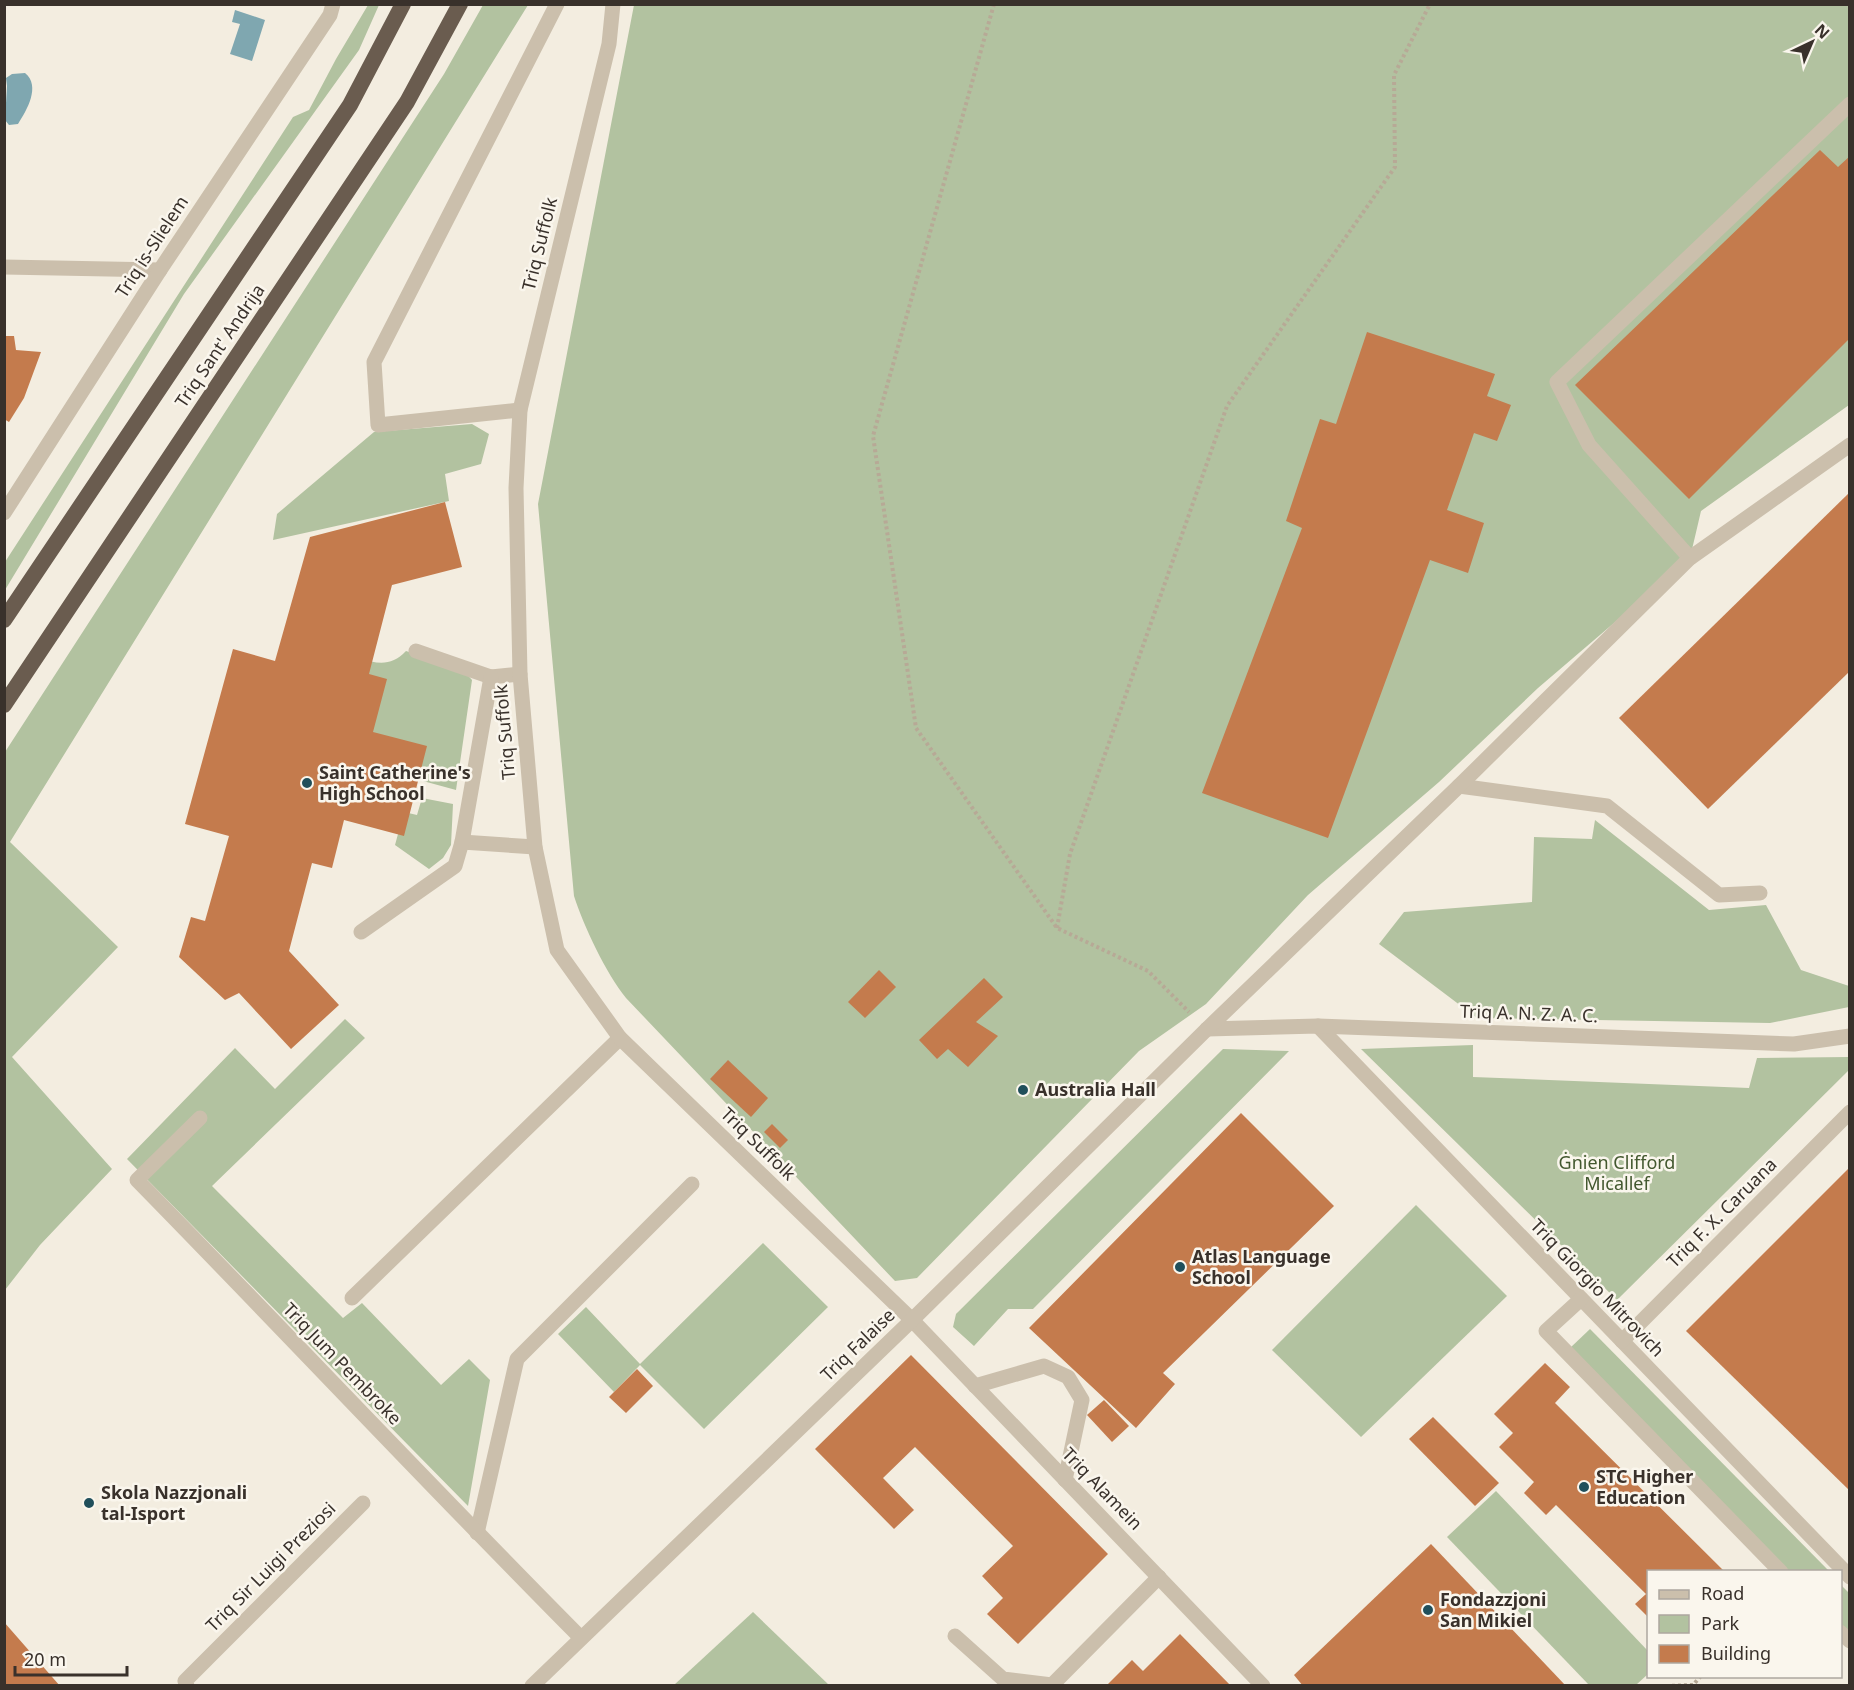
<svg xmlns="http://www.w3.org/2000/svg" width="1854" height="1690" font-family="'Noto Sans',sans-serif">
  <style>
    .green { fill: #b2c2a0 }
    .water { fill: #7fa7b0 }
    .building { fill: #c47b4d }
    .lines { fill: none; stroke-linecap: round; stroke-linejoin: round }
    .path { stroke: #b7a996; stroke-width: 4; stroke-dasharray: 3 3; stroke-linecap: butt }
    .service { stroke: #cbbfac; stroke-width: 15 }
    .minor { stroke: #cbbfac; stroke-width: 15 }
    .trunk { stroke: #6a5c4f; stroke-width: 16 }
    .poi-dot { fill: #204f5b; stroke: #faf6ed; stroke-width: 2 }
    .labels { text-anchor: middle; stroke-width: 5; stroke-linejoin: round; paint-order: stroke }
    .street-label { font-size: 18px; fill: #39312b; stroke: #faf6ed }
    .poi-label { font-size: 18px; font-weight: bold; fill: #39312b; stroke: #faf6ed; text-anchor: start }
    .park-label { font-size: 18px; fill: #43582f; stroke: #faf6ed }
  </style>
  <rect width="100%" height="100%" fill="#f3ede0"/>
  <!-- green -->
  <g class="green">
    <polygon points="368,5 379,5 359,50 184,294 5,590 5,562 293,117 309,110 336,59"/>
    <polygon points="483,5 528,5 10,842 118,947 12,1057 112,1169 40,1245 5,1290 5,752 444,74"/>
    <path d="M634,5H1849V405L1701,511L1690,558L1538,688L1439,782L1308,895L1206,1004L1139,1051L917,1278L895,1281L626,998C606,973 584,927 574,896L538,504Z"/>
    <polygon points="472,424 489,434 481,464 445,474 449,501 273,540 277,514 374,432"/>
    <path d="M406,651L463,670L472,680L456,790L412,778L363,738L360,659C379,664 392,666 406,651Z"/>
    <polygon points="422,798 453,804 451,845 443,858 429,869 395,845 404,812 417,815"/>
    <polygon points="1595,820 1709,910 1766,905 1801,970 1849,986 1849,1007 1770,1023 1477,1018 1379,944 1404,912 1532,902 1534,837 1592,839"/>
    <polygon points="345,1019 365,1038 212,1186 343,1318 362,1303 441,1385 469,1359 490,1380 468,1506 127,1159 235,1048 275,1089"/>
    <polygon points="1473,1045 1473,1077 1749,1088 1757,1058 1849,1057 1849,1070 1617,1300 1361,1049"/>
    <polygon points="1223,1049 1289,1051 1033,1309 1008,1309 974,1346 953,1327 956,1314"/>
    <polygon points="1416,1205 1507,1296 1361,1437 1272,1350"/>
    <polygon points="763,1243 828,1307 704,1429 640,1365 614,1392 558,1334 586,1307 640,1364"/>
    <polygon points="1590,1329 1829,1571 1788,1571 1569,1349"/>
    <polygon points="1496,1491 1648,1651 1648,1674 1636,1685 1589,1685 1447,1537"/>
    <polygon points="1840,1584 1849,1593 1849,1634 1841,1625"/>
    <polygon points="753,1612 829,1685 674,1685"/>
  </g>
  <!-- water -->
  <g class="water">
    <polygon points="235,10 265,20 252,61 230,54 240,24 232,22"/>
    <path d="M25,73C41,86 27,110 18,124L9,125L5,120L7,86L6,78L12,74Z"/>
  </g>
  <!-- building -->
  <g class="building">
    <polygon points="1820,150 1838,167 1850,156 1850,338 1689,499 1575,385"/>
    <polygon points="1367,332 1495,374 1487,396 1511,405 1497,441 1474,433 1447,510 1484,523 1468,573 1430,560 1328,838 1202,793 1302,528 1286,521 1320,419 1336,424"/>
    <polygon points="4,336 14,336 16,350 41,352 24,398 9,422 4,419"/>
    <polygon points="1850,492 1850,671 1708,809 1619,718"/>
    <polygon points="445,502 462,567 392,585 369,674 387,679 373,732 427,746 404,836 344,820 332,868 312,863 289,951 339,1005 291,1049 239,993 225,1000 179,957 191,917 205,921 229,836 185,824 233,649 275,661 310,537"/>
    <polygon points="879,970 896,987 865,1018 848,1002"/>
    <polygon points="984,978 1003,997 976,1022 998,1036 968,1067 948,1049 937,1059 919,1040"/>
    <polygon points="728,1060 768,1098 751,1117 710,1079"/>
    <polygon points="1241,1113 1334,1206 1163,1373 1175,1384 1136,1428 1029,1328"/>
    <polygon points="772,1124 788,1140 780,1148 764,1132"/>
    <polygon points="1850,1167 1850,1491 1686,1331"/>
    <polygon points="911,1355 1108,1554 1018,1644 987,1614 1003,1598 982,1576 1013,1546 915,1447 883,1478 914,1510 894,1529 815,1449"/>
    <polygon points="1545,1363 1570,1387 1555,1403 1725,1572 1648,1572 1648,1617 1635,1604 1646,1594 1556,1505 1546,1515 1524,1493 1534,1482 1499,1447 1513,1433 1494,1414"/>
    <polygon points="637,1369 653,1386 626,1413 609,1397"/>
    <polygon points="1104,1400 1129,1426 1112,1442 1087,1415"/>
    <polygon points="1433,1417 1499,1483 1475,1506 1409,1439"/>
    <polygon points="1431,1544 1566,1686 1303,1686 1294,1675"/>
    <polygon points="4,1622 60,1686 4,1686"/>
    <polygon points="1180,1634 1231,1686 1106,1686 1132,1660 1143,1671"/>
  </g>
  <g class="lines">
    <!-- path -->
    <g class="path">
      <polyline points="994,4 873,436 916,728 1057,928 1148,971 1189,1012"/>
      <polyline points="1057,928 1070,854 1227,406 1395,167 1394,75 1430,4"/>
      <polyline points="1666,1686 1693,1685 1701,1676"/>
    </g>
    <!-- service -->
    <g class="service">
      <polyline points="520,410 378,425 374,362 557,4"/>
      <polyline points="1690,558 1589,445 1557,382 1850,104"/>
      <polyline points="416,651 491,677 520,674"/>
      <polyline points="1459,786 1607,806 1719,895 1760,893"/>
      <polyline points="462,842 535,847"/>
      <polyline points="361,932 455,866 462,842 491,677"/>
      <polyline points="352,1298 620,1038"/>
      <polyline points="975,1386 1044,1366 1068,1377 1082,1400 1065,1480"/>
      <polyline points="477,1533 517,1359 692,1184"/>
      <polyline points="955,1636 1003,1679 1052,1685 1159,1577"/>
    </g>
    <!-- minor -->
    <g class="minor">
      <polyline points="613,4 609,44 520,410 516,488 520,674 535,847 557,950 620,1038 912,1320 1263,1686"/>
      <polyline points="4,267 160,270"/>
      <polyline points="4,513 160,270 330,15 333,4"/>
      <polyline points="1318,1026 1850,1577"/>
      <polyline points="1207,1029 1318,1026 1794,1044 1850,1036"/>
      <path d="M200,1118L137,1180C286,1332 431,1487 581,1638"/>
      <polyline points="1581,1299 1546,1331 1781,1572"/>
      <polyline points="1622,1341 1850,1112"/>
      <polyline points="1840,1632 1850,1641"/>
      <polyline points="187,1686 185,1681 363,1503"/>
      <polyline points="532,1686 912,1320 1207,1029 1459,786 1690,558 1850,445"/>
    </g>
    <!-- trunk -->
    <g class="trunk">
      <polyline points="4,620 350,105 403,4"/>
      <polyline points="4,705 407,102 460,4"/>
    </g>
  </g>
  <!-- markers -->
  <g class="poi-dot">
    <circle cx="307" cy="783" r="6"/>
    <circle cx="1023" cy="1090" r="6"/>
    <circle cx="1180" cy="1267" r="6"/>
    <circle cx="1584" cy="1487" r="6"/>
    <circle cx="89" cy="1503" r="6"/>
    <circle cx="1428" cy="1610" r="6"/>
  </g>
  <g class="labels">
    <!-- street labels -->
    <g class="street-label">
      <text transform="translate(540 244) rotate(-76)" y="6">Triq Suffolk</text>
      <text transform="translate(152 247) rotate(-57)" y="6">Triq is-Slielem</text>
      <text transform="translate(220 346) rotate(-56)" y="6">Triq Sant' Andrija</text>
      <text transform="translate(505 732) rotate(-95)" y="6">Triq Suffolk</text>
      <text transform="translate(1529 1014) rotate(2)" y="6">Triq A. N. Z. A. C.</text>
      <text transform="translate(758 1144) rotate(44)" y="6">Triq Suffolk</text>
      <text transform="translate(1722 1213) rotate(-45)" y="6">Triq F. X. Caruana</text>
      <text transform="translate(1597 1288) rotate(46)" y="6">Triq Giorgio Mitrovich</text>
      <text transform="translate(858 1345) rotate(-44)" y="6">Triq Falaise</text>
      <text transform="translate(342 1364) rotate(46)" y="6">Triq Jum Pembroke</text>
      <text transform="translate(1102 1489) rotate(46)" y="6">Triq Alamein</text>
      <text transform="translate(271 1567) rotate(-45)" y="6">Triq Sir Luigi Preziosi</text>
    </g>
    <!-- poi labels -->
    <g class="poi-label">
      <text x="319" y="779">Saint Catherine's<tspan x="319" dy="21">High School</tspan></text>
      <text x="1035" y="1096">Australia Hall</text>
      <text x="1192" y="1263">Atlas Language<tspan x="1192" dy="21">School</tspan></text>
      <text x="1596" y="1483">STC Higher<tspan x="1596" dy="21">Education</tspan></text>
      <text x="101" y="1499">Skola Nazzjonali<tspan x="101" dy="21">tal-Isport</tspan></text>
      <text x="1440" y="1606">Fondazzjoni<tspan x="1440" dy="21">San Mikiel</tspan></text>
    </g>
    <!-- park labels -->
    <g class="park-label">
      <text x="1617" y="1169">Ġnien Clifford<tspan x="1617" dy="21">Micallef</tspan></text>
    </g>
  </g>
  <!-- border -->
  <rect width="1854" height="1690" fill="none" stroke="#39312b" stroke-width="12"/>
  <!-- legend -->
  <rect x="1647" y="1570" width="195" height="108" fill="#faf6ed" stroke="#ada79f" stroke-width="1.5"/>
  <rect x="1659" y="1590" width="30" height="9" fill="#cbbfac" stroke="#ada79f" stroke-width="1.5"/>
  <text x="1701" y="1600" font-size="18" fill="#39312b">Road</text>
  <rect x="1659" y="1615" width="30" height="18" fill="#b2c2a0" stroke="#ada79f" stroke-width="1.5"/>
  <text x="1701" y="1630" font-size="18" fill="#39312b">Park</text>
  <rect x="1659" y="1645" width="30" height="18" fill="#c47b4d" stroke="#ada79f" stroke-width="1.5"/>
  <text x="1701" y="1660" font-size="18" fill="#39312b">Building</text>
  <!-- north arrow -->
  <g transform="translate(1812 42) rotate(44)" stroke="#faf6ed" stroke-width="4.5" paint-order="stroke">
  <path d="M0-4.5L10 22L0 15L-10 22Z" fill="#39312b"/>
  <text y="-9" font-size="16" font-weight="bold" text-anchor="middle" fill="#39312b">N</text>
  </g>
  <!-- scale -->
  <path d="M15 1666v9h112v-9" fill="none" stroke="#39312b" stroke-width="3"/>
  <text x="24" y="1666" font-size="18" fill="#39312b" stroke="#faf6ed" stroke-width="4.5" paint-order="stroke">20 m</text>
</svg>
